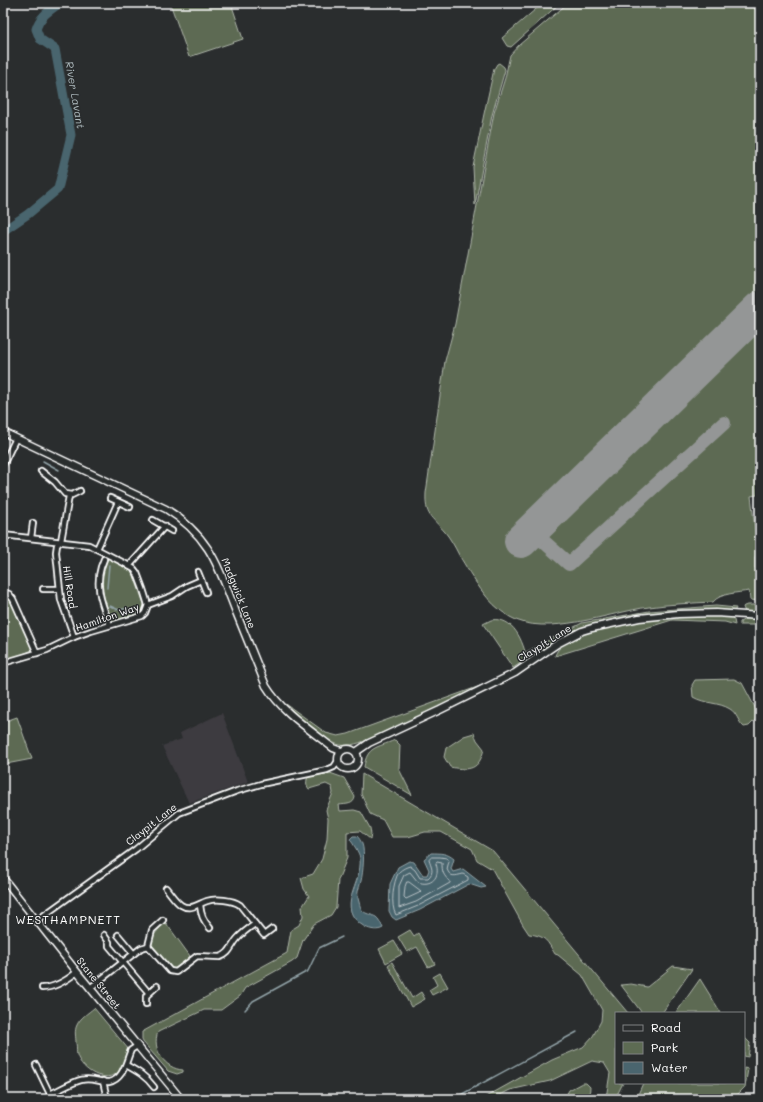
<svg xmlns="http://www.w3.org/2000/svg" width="763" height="1102" font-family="Mali,sans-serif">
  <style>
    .built { fill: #3d3b40 }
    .green { fill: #5d6b53; stroke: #aeb5a9 }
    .water { fill: #4a656e; stroke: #92a3a8 }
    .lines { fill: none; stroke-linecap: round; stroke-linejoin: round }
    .shore { stroke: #b7c1c5; stroke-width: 1 }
    .stream { stroke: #92a3a8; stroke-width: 1.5 }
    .river { stroke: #4a656e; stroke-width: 9 }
    .taxiway { stroke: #949696; stroke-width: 14 }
    .runway { stroke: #949696; stroke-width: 34 }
    .minor-casing { stroke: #fff; stroke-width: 8 }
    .tertiary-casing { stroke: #fff; stroke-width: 9 }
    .minor { stroke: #2a2d2e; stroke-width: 4.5 }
    .tertiary { stroke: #2a2d2e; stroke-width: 6 }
    .labels { text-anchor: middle; stroke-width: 3; stroke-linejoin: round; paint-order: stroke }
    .street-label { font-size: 10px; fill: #fff; stroke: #2a2d2e }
    .water-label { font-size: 11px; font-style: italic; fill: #aebabe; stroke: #2a2d2e }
    .quarter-label { font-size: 12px; letter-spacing: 1px; fill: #fff; stroke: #2a2d2e }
  </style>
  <rect width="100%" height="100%" fill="#2a2d2e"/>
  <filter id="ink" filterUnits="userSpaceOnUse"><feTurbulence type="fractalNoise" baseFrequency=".025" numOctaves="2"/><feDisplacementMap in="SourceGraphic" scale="8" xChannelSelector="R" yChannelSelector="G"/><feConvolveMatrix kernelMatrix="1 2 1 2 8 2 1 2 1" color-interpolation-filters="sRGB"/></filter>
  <g filter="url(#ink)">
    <!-- built -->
    <polygon class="built" points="222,713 248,782 189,803 162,746 182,739 180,733"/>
    <!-- green -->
    <g class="green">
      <polygon points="170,3 231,3 243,39 189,57"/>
      <polygon points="543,3 560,3 511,47 507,46 502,38"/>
      <path d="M568,3H760V486L758,488L757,495L751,496L758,553L755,557V568L760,567V601L750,600L749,591C738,593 720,593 713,602C692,603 670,604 649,607C611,612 545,638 510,617C486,603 473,578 459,555C455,547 450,538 445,532C431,516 425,516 426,493L445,361L455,324L494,113L505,78L510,55L519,45Z"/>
      <polygon points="499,63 504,67 505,70 492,115 475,205 473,167 484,114 494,69 497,64"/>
      <path d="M108,558L128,567L133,573L144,604L143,610L141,613L112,622C103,596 98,585 108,558Z"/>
      <polygon points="3,594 6,595 12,601 32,650 23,654 3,661"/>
      <polygon points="748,605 760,605 760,614 745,612 743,607 744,606"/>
      <path d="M716,606L736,608L735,610L733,612C684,613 638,612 589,626L528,661L526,652L582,623L649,611Z"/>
      <path d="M710,616L731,617L734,620L735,625L725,622L672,620L555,656C564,622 680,617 710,616Z"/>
      <polygon points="752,618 760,620 760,625 740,625 740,622 745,619"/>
      <path d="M491,620C514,616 523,642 527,659L513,668L483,624Z"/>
      <path d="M734,679L742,683L758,713L757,718L749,726L744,727C738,722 737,713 730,709C719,702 705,704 693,697L692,685L695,680Z"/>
      <path d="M480,686L472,692L371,739C361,742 350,747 340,745C324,742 298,717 286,706V704L326,733L338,736L348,734Z"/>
      <polygon points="17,717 32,759 6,764 6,768 3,768 3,722"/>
      <path d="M474,733L477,740L484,749C479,770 470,771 450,767L444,757L446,748L464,736Z"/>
      <path d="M395,740L400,745L399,769L412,795L364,767C367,746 377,748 395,740Z"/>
      <path d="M330,773L344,778L355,797C354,805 346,804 339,805L340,811L354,810L361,812L370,828L371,834L370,839L360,831L347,832V858L338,880L336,907L331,915L314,924L303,940L297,958L292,962L245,988L240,996L221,1010H204L158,1032C151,1049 165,1069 183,1070V1072L177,1074L168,1071L143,1042L142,1040V1032L287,953L291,930L299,925L303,916L302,907L309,896L304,889L301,878L313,874L322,859L327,839L328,819L326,810L333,793L332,787L326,784L309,789C306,785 306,781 308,777Z"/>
      <path d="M362,774L493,851L628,1013H616V1083H623L615,1099H605L607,1092L610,1073L604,1063L592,1061L550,1081L510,1090L492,1099H482L552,1060L583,1047L593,1036L601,1021L602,1010L582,975L558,955L555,954C547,941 546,936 529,934L523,925L492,869L477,860L472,849L441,832H425L408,837H392L383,820L370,814L361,794Z"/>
      <path d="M166,923L190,956C184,962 178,972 168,967L151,947C150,937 159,928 166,923Z"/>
      <polygon points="410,930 414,936 418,933 435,964 428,967 417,947 407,952 398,937"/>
      <polygon points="394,941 402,954 386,963 379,949"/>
      <polygon points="392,962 412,998 421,992 425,999 411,1007 388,965"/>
      <polygon points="673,966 692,969 662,1013 642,1013 621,985 631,984 647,987"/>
      <polygon points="440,973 448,987 432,995 429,990 437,985 433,977"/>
      <polygon points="700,979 721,1013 676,1013"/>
      <path d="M94,1008L129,1050C127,1057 125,1067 119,1072C105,1084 82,1071 77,1055C76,1052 77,1047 76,1043C76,1037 74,1031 77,1025C80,1018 88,1013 94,1008Z"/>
      <polygon points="744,1037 750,1043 748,1057 744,1056"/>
      <polygon points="744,1068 748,1069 745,1087 733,1099 636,1099 643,1083 744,1083"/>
      <polygon points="582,1083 586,1083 590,1087 589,1099 564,1099 569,1090"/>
    </g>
    <!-- water -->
    <g class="water">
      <path d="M353,836H357C359,838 361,841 362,844C365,851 363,873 361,881C359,889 356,893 359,902C362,915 366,912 376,917C379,919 381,924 383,928C378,931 371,930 365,927C333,908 363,885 360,858C359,852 353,844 350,839Z"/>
      <path d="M431,853C441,853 447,853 454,859L451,869L453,872L463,869L486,887L481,888L469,884L420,910L396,920L392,917L389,911L390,884L398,867L409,861L414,862L423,875H427L429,870L424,859Z"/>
    </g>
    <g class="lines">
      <!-- shore -->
      <g class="shore">
        <path d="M432,857H440L447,858L449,861L447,869C450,878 455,876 463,874L468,877V880L418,906L396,915C390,906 393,881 399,872C402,869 406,867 410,866L415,870L420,878H428C435,872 431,867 429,860Z"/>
        <path d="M437,862L442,863C442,871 443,876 450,881V883L416,902L399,908V886L404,875L410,872L418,882C431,887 441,877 436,864Z"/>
        <polygon points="407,882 409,882 421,891 419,893 406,899 404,897 405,887"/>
      </g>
      <!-- stream -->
      <g class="stream">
        <polyline points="43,461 59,470"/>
        <polyline points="107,588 109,565"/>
        <polyline points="110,606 119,610 128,608"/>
        <polyline points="245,1010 253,1001 308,971 319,948 342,937"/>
        <polyline points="453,1099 577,1032"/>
      </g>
      <!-- river -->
      <path class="river" d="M3,231L28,214L58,189L71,135L55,49L40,39L36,29C40,16 49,11 60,3"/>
      <!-- taxiway -->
      <polyline class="taxiway" points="532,531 569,564 724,423"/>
      <!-- runway -->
      <polyline class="runway" points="521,541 760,308"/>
      <!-- minor casing -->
      <g class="minor-casing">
        <g id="minor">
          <polyline points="3,465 16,438"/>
          <polyline points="41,471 55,482 65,494 72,495 80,491"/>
          <polyline points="69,496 61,541 57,545 56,552 61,600 74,637"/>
          <polyline points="110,498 130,507"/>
          <polyline points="153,520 172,531"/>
          <polyline points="3,535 89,545 124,563 134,569 137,573 143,589 148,605 145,613 142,616 91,631 74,637 47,650 3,663"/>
          <polyline points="31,538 33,523"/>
          <polyline points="97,549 118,502"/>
          <path d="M104,559C93,583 101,602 110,625"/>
          <polyline points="129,566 165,526"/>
          <polyline points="198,572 206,592"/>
          <polyline points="43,589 59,589"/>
          <polyline points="3,592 9,594 13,599 37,653"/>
          <polyline points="148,605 172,596 187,586 201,580"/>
          <path d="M166,888C171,894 175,901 181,905C190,911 198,904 207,901C216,898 233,900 240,905L264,935L272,929"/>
          <path d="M200,905C201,915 203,920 210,928"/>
          <polyline points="36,921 136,849 179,813 237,791 261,784 327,770 334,767 338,761"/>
          <polyline points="104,935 109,942 109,946 148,992"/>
          <polyline points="118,935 133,953"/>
          <path d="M148,946L170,971L176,972L197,956L220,957C230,954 231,946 237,939C242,933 249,928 255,924"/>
          <polyline points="148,946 152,930 163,920"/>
          <path d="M42,988C54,988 67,980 77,972"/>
          <polyline points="90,988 141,948 148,946"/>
          <polyline points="146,1004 146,996 157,986"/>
          <path d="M36,1065L50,1094C59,1090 73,1082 81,1080C92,1077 102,1083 109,1082C124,1079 126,1061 131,1050L137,1046"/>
          <path d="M126,1065C137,1071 146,1076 154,1087"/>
          <polyline points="103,1081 107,1099"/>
        </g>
      </g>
      <!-- tertiary casing -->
      <g class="tertiary-casing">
        <g id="tertiary">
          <path d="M3,432L166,509C210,536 218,566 236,612C246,637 256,661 266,686C282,712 309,729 333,748L341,751"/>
          <circle cx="348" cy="759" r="10"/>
          <polyline points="356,752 369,743 440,710 515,673 557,644 582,631 592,628 639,618 678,614 716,613 760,616"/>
          <polyline points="3,878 77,972 181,1099"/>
        </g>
      </g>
      <!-- minor -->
      <use href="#minor" class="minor"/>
      <!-- tertiary -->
      <use href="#tertiary" class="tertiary"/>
    </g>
  </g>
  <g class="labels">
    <!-- street labels -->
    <g class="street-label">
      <text transform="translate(70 587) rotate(81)" y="4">Hill Road</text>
      <text transform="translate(239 593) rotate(68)" y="4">Madgwick Lane</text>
      <text transform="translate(107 617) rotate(-19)" y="4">Hamilton Way</text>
      <text transform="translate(544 643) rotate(-32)" y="4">Claypit Lane</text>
      <text transform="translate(151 824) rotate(-38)" y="4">Claypit Lane</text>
      <text transform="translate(99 983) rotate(51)" y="4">Stane Street</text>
    </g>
    <!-- water labels -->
    <g class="water-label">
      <text transform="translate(75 95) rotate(80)" y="4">River Lavant</text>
    </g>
    <!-- quarter labels -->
    <g class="quarter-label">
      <text x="68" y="924">WESTHAMPNETT</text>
    </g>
  </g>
  <!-- margin -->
  <rect width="763" height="1102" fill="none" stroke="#2a2d2e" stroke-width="16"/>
  <rect x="8" y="8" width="747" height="1086" fill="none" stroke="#fff" stroke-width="1.5" filter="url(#ink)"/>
  <!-- legend -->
  <rect x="615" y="1012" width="130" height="72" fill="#2a2d2e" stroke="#7f8182"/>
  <rect x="623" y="1025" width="20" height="6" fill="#2a2d2e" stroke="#7f8182"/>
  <text x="651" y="1032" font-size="12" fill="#ffffff">Road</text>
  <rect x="623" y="1042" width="20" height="12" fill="#5d6b53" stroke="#7f8182"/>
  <text x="651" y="1052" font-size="12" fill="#ffffff">Park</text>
  <rect x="623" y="1062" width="20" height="12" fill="#4a656e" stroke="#7f8182"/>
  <text x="651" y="1072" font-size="12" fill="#ffffff">Water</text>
</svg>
